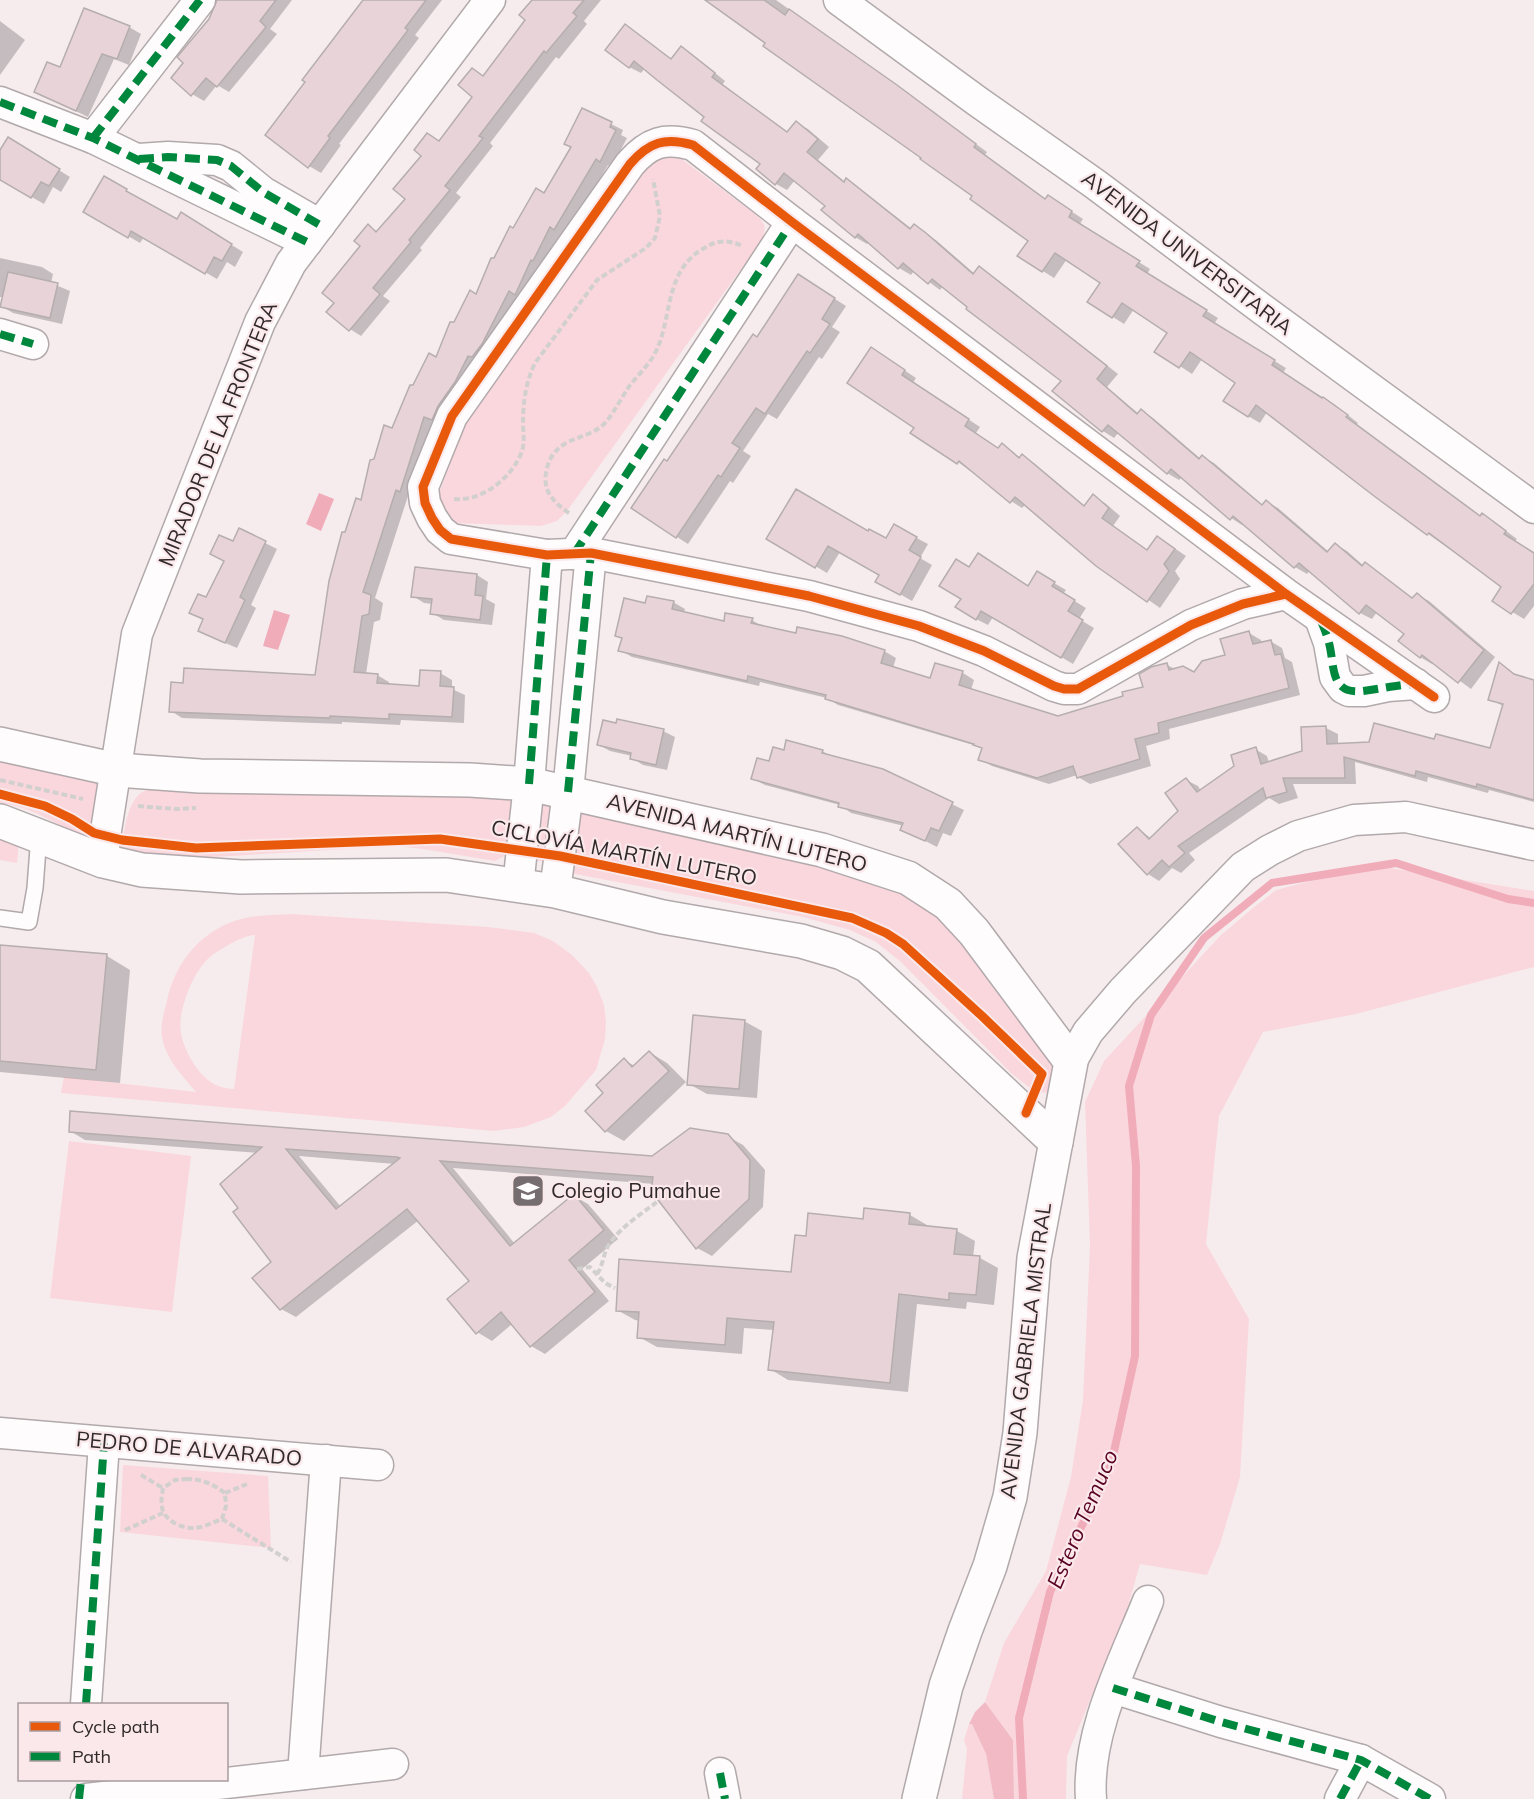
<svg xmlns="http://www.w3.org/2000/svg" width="1534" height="1799" font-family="Mulish,sans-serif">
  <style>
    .green { fill: #fad7dd; fill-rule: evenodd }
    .forest { fill: #f2bac5 }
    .water { fill: #f1acba }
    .shadow { fill: #0003; fill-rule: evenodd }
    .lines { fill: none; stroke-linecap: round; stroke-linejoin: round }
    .stream { stroke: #f1acba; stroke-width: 8 }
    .building { fill: #e8d4d8; stroke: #b5adae; stroke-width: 1.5; fill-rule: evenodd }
    .service-casing { stroke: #b1a9ab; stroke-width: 18 }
    .minor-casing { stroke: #b1a9ab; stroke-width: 33 }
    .tertiary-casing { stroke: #b1a9ab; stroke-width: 36 }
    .path { stroke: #d2cfcf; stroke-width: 4; stroke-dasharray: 6 3; stroke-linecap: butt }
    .service { stroke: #fefcfc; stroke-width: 15 }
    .minor { stroke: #fefcfc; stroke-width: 30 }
    .tertiary { stroke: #fefcfc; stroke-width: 33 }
    .quiet { stroke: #00873e; stroke-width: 8; stroke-dasharray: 15 8; stroke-linecap: butt }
    .cycleway-casing { stroke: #fae8eb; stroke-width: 13 }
    .cycleway { stroke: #e8590c; stroke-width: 9 }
    .labels { text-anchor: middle; stroke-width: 4.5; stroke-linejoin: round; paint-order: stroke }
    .street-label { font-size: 21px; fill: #30292a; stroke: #fae8eb }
    .poi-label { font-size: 21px; fill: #30292a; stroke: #fae8eb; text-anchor: start }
    .water-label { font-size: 22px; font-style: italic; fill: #580122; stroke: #fae8eb }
  </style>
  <rect width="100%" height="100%" fill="#f6ecee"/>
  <!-- green -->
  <g class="green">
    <path d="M663,154L679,157L755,214C765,223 767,227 762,240L567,511L557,521L541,526L454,523L445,519L436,501L467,419L639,175L653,158Z"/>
    <path d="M0,760L98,781L102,787L94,833L89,838H82C55,823 32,807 0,803Z"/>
    <path d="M156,788L243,789L328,795L373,792L515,798L506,855L495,861L423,849L396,846L197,858H155L120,850C125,833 126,803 142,792C146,790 152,789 156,788Z"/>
    <polygon points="552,802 550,862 537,861 530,859 538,804"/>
    <polygon points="588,812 722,846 777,855 900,889 912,895 960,934 1059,1068 1051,1093 1035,1092 1011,1073 901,962 876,942 850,930 803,917 570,873 571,821 582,813"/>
    <polygon points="0,831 19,841 17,863 0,860"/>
    <polygon points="1383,867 1534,891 1534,967 1356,1014 1263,1032 1219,1116 1206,1244 1249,1319 1240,1477 1220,1544 1207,1575 1140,1564 1126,1613 1067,1756 1066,1799 1014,1799 1013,1740 985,1702 1004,1643 1046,1571 1071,1477 1083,1400 1090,1246 1085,1102 1104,1061 1220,936 1253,908 1276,890 1330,876"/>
    <path d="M291,914L488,927L534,933L553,941L572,955L589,973L597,987L604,1005L606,1022L605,1039L596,1070L565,1106L551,1117L524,1127L494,1131L61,1093L64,1077L196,1092C183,1076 166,1060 162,1037C160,1026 164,1012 167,1001C175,961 204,927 245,918C260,915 276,915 291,914ZM255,935L234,1089C218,1088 209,1083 199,1071C191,1061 183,1046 181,1033C177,1012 193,971 210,957C214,953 220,950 225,947C235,941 244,936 255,935Z"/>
    <polygon points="69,1141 191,1156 172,1312 50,1298"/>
    <polygon points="123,1465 268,1476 271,1548 120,1532"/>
    <polygon points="969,1724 972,1724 986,1754 994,1799 962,1799 967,1749 964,1740"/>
  </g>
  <!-- forest -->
  <polygon class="forest" points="985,1702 1013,1740 1014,1799 994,1799 986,1754 972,1724 969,1724 975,1712"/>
  <!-- water -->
  <g class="water">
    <polygon points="319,493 334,499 321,531 306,524"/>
    <polygon points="274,610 290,615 278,650 263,646"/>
  </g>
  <!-- shadow -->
  <g class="shadow">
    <polygon points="218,0 292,0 270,29 277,34 229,92 217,85 204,101 192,94 185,63 179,57 215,11"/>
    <polygon points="365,0 442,0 415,35 419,38 339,144 341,145 321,173 309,166 307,82"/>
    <polygon points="533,0 601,0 584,21 587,24 559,59 556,57 490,143 493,146 456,193 461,197 420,248 422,250 383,296 390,301 361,336 350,329 336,302 363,246 368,226 378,232 407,198 440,142 474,96 485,77 527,20"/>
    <polygon points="706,0 776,0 937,114 936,115 987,152 985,155 1047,200 1060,204 1083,219 1079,225 1150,269 1147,274 1218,318 1214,324 1286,368 1283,373 1335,405 1358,423 1357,424 1481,516 1494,522 1517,539 1515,541 1534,554 1534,606 1524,619 1494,601 1503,587 1428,534 1267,412 1260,423 1248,416 1237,382 1202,359 1192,374 1157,351 1169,333 1134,309 1124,324 1089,302 1102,283 1067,259 1054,278 1019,256 1030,241 923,157"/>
    <polygon points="0,21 25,40 0,75"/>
    <polygon points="626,26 673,60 682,48 693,55 725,81 722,85 788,132 796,123 808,129 829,147 818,160 845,182 847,180 858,187 912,229 926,233 937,241 975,274 980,268 991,275 1118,374 1107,387 1139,414 1142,411 1153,418 1201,459 1203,457 1214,463 1264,506 1267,502 1278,508 1329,552 1336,545 1347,551 1364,566 1365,564 1377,571 1414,599 1417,595 1429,601 1495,657 1471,689 1434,662 1432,664 1420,657 1406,634 1377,612 1372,619 1360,613 1310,570 1307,574 1295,567 1244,523 1242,525 1231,518 1182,477 1179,480 1167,473 1119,432 1114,438 1103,431 1063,380 943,286 940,290 914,271 911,275 899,268 869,241 867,244 855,237 827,206 795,180 787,190 776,184 762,164 706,117 645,68 641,73 629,67"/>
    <polygon points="129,27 141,34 129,65 114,59 88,117 36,92 61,69"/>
    <polygon points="583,110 623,130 621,135 627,138 612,167 608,165 567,235 562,233 545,266 412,497 408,496 375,598 383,603 380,620 374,622 366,674 377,675 389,682 389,685 420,688 440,673 452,680 452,689 465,695 464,723 401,720 400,725 342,722 342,724 182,718 171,711 316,676 346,533 362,502 375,460 393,429 414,386 437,359 455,323 477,296 495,259 513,229 545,195 573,147"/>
    <polygon points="20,146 70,177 61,192 53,187 44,204 0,179 0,150"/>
    <polygon points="104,178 177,222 182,214 243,252 235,267 227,262 217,279 144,237 140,243 85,211"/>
    <polygon points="0,258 42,267 53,274 51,283 70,291 62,324 13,313 1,306 4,297 0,297"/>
    <polygon points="810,283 846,306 832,327 840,332 822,359 819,357 777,419 768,414 743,451 751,456 733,483 730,481 688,544 677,537 668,463 757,339"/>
    <polygon points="883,356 916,378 913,383 980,427 976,433 999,449 1002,445 1021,458 1023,456 1034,463 1085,506 1093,496 1105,503 1120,516 1113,526 1148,551 1158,537 1186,556 1175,571 1180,579 1160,608 1097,564 1026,504 1022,508 1011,501 958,462 916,427"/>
    <polygon points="894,526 928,544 920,558 932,565 912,601 877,581 881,574 840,552 827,573 768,538 868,533 887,540"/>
    <polygon points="239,530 277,549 251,605 256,608 237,648 211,637 204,620 191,613 207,599"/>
    <polygon points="970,569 1029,587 1037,573 1066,590 1063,594 1086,608 1079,619 1094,628 1073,664 993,617 988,625 976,619 963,598"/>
    <polygon points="477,575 488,582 486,599 495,604 492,625 444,620 432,613 433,604 424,603 413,596"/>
    <polygon points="673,602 685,609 684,613 725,623 752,620 763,627 884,651 896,658 893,668 931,680 936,664 963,673 974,680 971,690 1058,718 1125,697 1144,688 1167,665 1175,669 1195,674 1226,656 1249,633 1261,640 1262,643 1270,641 1282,648 1285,658 1292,662 1300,695 1169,729 1170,739 1146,746 1151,766 1090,784 1078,777 1077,775 1049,784 992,766 980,759 983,749 980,747 838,705 827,698 760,682 759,686 632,657 620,650 623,639 617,636 646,605"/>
    <polygon points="1499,664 1519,677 1534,681 1534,802 1489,790 1488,793 1428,777 1427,782 1355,762 1356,784 1293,784 1298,798 1279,804 1269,798 1189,853 1195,860 1181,873 1172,868 1159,881 1148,874 1137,828 1152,839 1180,812 1186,780 1198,786 1201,791 1236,767 1255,749 1267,756 1269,763 1303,753 1303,728 1326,728 1338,734 1338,745 1435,741 1491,750 1503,706 1490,699"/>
    <polygon points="663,731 675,737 667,770 643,765 632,758 632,756 610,751 599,745"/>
    <polygon points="822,751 835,758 882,770 964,810 951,836 943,833 937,847 902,829 904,826 851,813 840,805 765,785 753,779 785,752"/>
    <polygon points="0,946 107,956 130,970 120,1083 0,1072"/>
    <polygon points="744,1021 762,1031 757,1098 707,1094 689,1084"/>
    <polygon points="649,1052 667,1063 686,1082 624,1141 606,1131 587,1111 605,1093 624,1060 635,1066"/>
    <path d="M70,1131L653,1157L727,1136L743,1145L765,1170L763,1207L712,1256L697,1248L654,1184L453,1168L515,1244L574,1196L588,1204L618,1239L582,1269L609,1301L545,1354L531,1346L512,1324L492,1341L477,1332L471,1281L419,1220L296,1317L281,1309L273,1262L241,1208L258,1153L85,1140ZM299,1156L395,1164L341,1207Z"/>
    <polygon points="910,1215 927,1225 927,1228 957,1231 975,1241 973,1257 980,1258 998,1268 994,1305 967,1302 966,1309 917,1304 908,1392 788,1380 770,1369 774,1330 744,1328 742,1354 657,1347 639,1337 640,1321 635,1320 617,1310 792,1274 807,1238 864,1221"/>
  </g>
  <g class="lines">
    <!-- stream -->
    <polyline class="stream" points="1023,1799 1019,1718 1050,1592 1111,1465 1135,1356 1136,1166 1129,1086 1151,1015 1204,938 1272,883 1396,863 1508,899 1534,903"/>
  </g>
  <!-- building -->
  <g class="building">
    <polygon points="217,0 276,0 260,21 266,27 217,87 206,78 191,96 171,78 183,63 177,57 209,19"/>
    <polygon points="363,0 426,0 405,28 408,30 328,136 330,138 308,168 265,135 305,82 302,80"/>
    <polygon points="532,0 584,0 573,13 577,16 546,53 544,51 479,136 483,138 445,186 450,190 409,240 411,242 373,288 380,294 349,331 326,312 334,303 322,293 360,246 354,241 368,224 376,232 405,199 393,189 421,156 414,150 427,133 439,141 472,97 458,85 472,68 483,76 525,20 519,15"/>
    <polygon points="705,0 764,0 785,15 789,9 897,85 976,144 974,147 1045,199 1048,195 1072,211 1069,217 1140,261 1136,266 1207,310 1203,316 1275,360 1272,365 1322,398 1323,397 1348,415 1346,417 1480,516 1482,513 1506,531 1504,534 1534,553 1534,584 1511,614 1492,601 1501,587 1429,533 1427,535 1374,496 1256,405 1248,417 1223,401 1235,383 1190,352 1179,368 1154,352 1167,333 1122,303 1112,318 1087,302 1100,283 1055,253 1042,272 1017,256 1028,241 970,199 972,196 920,159 921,158 763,46 765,43"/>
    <polygon points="84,8 130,26 117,59 102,54 76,111 34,92 47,62 60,67"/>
    <polygon points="625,24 671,59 681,46 715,73 712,77 787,132 796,121 818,139 807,152 844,182 846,178 910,229 914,224 926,233 973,274 979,266 1107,366 1097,379 1137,414 1141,409 1199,459 1202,455 1262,505 1266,500 1327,552 1335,543 1362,566 1365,562 1412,598 1417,593 1484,650 1458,683 1422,655 1420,658 1398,641 1404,634 1366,605 1359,614 1299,563 1294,568 1233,516 1230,520 1171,469 1167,474 1108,425 1102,432 1052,391 1061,381 966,309 967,307 932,279 928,284 903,263 898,269 858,234 855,238 821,210 825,206 784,173 775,185 756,169 760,164 701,121 704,117 657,80 634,61 629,68 605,50"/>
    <polygon points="582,108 612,122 610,127 616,130 600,162 596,159 554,230 550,227 533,261 531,260 515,295 509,291 482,344 472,357 468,356 455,382 438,406 432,420 424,417 400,492 396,490 363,592 371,595 369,614 362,616 354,672 378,674 377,683 419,686 420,670 441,671 440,686 454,687 452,717 389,714 389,719 330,716 330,718 169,712 171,682 183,683 184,668 315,675 329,581 342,532 345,532 356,498 361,500 370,460 374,459 384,425 392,428 410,385 413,385 429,353 436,357 450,322 454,322 470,290 476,294 491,258 494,258 510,226 513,228 536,188 544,193 571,147 564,144"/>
    <polygon points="8,137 60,169 49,186 41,182 31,198 0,180 0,150"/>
    <polygon points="104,176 127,189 126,191 177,219 181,212 232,244 222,261 214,257 205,274 131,231 128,238 83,212"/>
    <polygon points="8,272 58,283 50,318 0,307"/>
    <polygon points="798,274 835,298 822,319 830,324 810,353 807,351 765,414 756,408 732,443 740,448 721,477 718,475 676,538 631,508 664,459 667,461 753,334 757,337"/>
    <polygon points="871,347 905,370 902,375 969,419 965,426 998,448 1002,443 1019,458 1022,454 1084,506 1093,494 1109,508 1102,518 1147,550 1157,536 1175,549 1164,564 1169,571 1147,602 1096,566 1015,497 1010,503 959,461 957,464 910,433 914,428 847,383"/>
    <polygon points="796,489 868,531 869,529 886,538 894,524 917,537 909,550 921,557 900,595 875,582 879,575 828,546 815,568 766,539"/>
    <polygon points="239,528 266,541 240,597 245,600 225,643 198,631 203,619 189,613 198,594 206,597 224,561 210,554 219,535 233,541"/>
    <polygon points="978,553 1028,586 1037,571 1055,582 1052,586 1075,600 1068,611 1083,620 1061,658 981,611 976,620 955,607 961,599 939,586 956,559 969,567"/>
    <polygon points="415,567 477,574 475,595 483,596 480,620 430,614 432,599 411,597"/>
    <polygon points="647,596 674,601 672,609 724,621 725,613 753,618 751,623 796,633 797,627 842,636 885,650 881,663 930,678 935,663 963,671 959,685 1058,716 1123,696 1122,692 1143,687 1139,674 1151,667 1167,663 1169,670 1183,666 1194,672 1202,661 1225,655 1220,639 1249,631 1253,644 1271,640 1275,655 1281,654 1289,688 1158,723 1159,733 1135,739 1140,759 1077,778 1073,766 1037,778 978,760 982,748 973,745 974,744 825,699 826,695 748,676 747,681 618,651 622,638 615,636 624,598 645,603"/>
    <polygon points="1499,662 1514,674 1534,680 1534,800 1477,784 1476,787 1416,771 1415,776 1344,757 1345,778 1283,778 1287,792 1266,798 1263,788 1178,846 1185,853 1169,867 1162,860 1147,875 1118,844 1137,827 1149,839 1178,811 1165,793 1186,778 1197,792 1234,766 1231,755 1256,747 1261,764 1302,751 1301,727 1326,726 1327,744 1369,742 1374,723 1434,739 1436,734 1490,748 1503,704 1488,700"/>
    <polygon points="617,719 664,729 656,765 630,759 631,753 597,745 603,720 616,723"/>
    <polygon points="786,740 823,750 822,753 883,769 953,802 939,831 931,828 925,841 900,830 903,823 838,807 839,803 751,779 757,758 769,761 773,747 784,750"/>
    <polygon points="0,945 107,954 96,1070 0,1061"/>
    <polygon points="693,1015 745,1020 739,1089 687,1085"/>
    <polygon points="649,1051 669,1071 605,1132 585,1111 603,1093 596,1085 624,1058 632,1067"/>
    <path d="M70,1111L652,1156L690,1128L728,1134L750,1160L749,1199L696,1249L651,1191L653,1177L440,1161L510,1246L574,1194L604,1230L569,1260L595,1292L530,1347L501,1312L476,1334L447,1299L469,1281L407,1209L280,1310L252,1278L271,1262L233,1212L238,1208L220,1184L262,1147L69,1132ZM286,1149L397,1157L400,1158L336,1209Z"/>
    <polygon points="864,1208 910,1213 909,1224 957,1229 954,1254 980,1256 976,1295 949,1293 949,1300 899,1294 890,1383 768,1370 774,1322 727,1318 725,1345 637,1338 639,1312 616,1311 619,1259 791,1272 795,1235 806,1236 808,1213 863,1219"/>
  </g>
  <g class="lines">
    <!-- service casing -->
    <g class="service-casing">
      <polyline id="service" points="0,918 29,922 35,888 39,835"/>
    </g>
    <!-- minor casing -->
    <g class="minor-casing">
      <g id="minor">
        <polyline points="839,0 977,101 1095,184 1262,309 1534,508"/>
        <polyline points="0,102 93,138 307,242"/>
        <polyline points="93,138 200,0"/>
        <polyline points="139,159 168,157 217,160 231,166 263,192 320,225"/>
        <polyline points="0,334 33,344"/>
        <polyline points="574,554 792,222"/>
        <path d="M1286,594L792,222L693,145C665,137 649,142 630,164L452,416L423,487L425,503L432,518L440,530L451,539L547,555L591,553L809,596L919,626L984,651L1054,686L1064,689H1078L1191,625L1243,604L1286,594L1434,697"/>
        <polyline points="1320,618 1329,643 1335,677 1343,688 1349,691 1364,691 1388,686 1416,684"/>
        <polyline points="103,861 105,837 137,634 260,322 291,263 490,0"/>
        <polyline points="518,886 529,784 547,555"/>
        <polyline points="555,891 568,792 591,553"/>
        <polyline points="1071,1062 1088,1032 1123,991 1243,867 1270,850 1298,836 1354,820 1406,817 1534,845"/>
        <polyline points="0,1433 378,1465"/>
        <polyline points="1113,1688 1221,1722 1361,1760 1430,1799"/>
        <polyline points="86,1704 104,1443"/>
        <polyline points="720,1773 725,1799"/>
        <polyline points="303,1774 326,1460"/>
        <polyline points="86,1799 393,1764"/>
        <path d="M1091,1799C1086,1733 1124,1661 1148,1601"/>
        <polyline points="1340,1799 1361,1760"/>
      </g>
    </g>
    <!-- tertiary casing -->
    <g class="tertiary-casing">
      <g id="tertiary">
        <polyline points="0,744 117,770 200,776 470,780 529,784 822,850 908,878 948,904 974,932 1071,1062 1034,1258 1020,1433 1010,1497 990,1566 965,1631 946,1686 919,1799"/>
        <polyline points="0,821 103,861 142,870 241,877 446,875 555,891 663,917 801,941 842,953 868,966 1056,1142"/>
      </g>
    </g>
    <!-- path -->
    <g class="path">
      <path d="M454,499C482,502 513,477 522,451C525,442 523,431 523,423C523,402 526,382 535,363L597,280L646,248L655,238L660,216L653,179"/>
      <path d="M569,513C553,502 541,490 547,468C556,434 588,442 606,422C614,412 621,399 628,388C636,377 647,367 654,355C673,321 663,274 701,250C716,240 726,239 743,246"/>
      <polyline points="0,780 83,799"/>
      <polyline points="138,806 176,809 196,808"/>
      <polyline points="577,1269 590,1267 605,1283 615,1288"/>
      <path d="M597,1274C604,1264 603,1252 610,1243C621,1227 641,1214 657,1202"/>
      <polyline points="141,1475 163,1488"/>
      <path d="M186,1479C202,1479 213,1484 225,1493L226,1506L222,1519C213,1522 205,1527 195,1528C184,1529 167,1522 163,1511C160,1504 162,1495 163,1488L175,1480Z"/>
      <polyline points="225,1493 247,1484"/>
      <polyline points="222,1519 291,1562"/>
      <polyline points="125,1530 163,1513"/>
    </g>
    <!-- service -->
    <use href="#service" class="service"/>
    <!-- minor -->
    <use href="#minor" class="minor"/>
    <!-- tertiary -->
    <use href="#tertiary" class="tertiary"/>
    <!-- quiet -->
    <g class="quiet">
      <polyline points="0,102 93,138 307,242"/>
      <polyline points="93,138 200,0"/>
      <polyline points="139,159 168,157 217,160 231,166 263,192 320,225"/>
      <polyline points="0,334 33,344"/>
      <polyline points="574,554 792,222"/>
      <path d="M1321,621C1324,628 1327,635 1329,643C1335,665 1329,695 1363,691C1380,689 1396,685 1413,684"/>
      <polyline points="529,784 547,555"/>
      <polyline points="568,792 591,553"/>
      <polyline points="1113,1688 1221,1722 1361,1760 1430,1799"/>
      <polyline points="86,1704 104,1443"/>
      <polyline points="720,1773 725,1799"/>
      <polyline points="79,1799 81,1780"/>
      <polyline points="1340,1799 1361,1760"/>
    </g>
    <!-- cycleway casing -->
    <g class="cycleway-casing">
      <g id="cycleway">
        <path d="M1286,594L792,222L693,145C665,137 649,142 630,164L452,416L423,487L425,503L432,518L440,530L451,539L547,555L591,553L809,596L919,626L984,651L1054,686L1064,689H1078L1191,625L1243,604L1286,594L1434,697"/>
        <polyline points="0,794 45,806 72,819 94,833 122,840 196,848 440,839 560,856 852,918 886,933 903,944 982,1016 1042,1074 1026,1113"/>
      </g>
    </g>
    <!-- cycleway -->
    <use href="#cycleway" class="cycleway"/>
  </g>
  <!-- icons -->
  <defs>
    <g id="school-square" transform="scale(1.725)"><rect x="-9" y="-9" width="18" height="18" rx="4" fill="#756d6f" stroke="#fae8eb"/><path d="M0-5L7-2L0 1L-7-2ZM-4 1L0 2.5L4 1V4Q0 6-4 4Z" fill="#fff"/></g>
  </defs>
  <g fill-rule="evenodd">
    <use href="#school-square" x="528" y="1191"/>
  </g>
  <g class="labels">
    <!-- street labels -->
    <g class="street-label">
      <text transform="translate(1187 253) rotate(37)" y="7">AVENIDA UNIVERSITARIA</text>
      <text transform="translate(218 434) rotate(-68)" y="7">MIRADOR DE LA FRONTERA</text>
      <text transform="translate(737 833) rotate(14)" y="7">AVENIDA MARTÍN LUTERO</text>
      <text transform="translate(624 853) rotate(11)" y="7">CICLOVÍA MARTÍN LUTERO</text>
      <text transform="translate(1026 1351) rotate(-83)" y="7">AVENIDA GABRIELA MISTRAL</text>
      <text transform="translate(189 1449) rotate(5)" y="7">PEDRO DE ALVARADO</text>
    </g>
    <!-- poi labels -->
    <g class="poi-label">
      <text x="551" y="1198">Colegio Pumahue</text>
    </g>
    <!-- water labels -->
    <g class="water-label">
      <text transform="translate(1082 1519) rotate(-67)" y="8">Estero Temuco</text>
    </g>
  </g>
  <!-- legend -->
  <rect x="18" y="1703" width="210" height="78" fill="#fae8eb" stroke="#a99c9e" stroke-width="1.5"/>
  <rect x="30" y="1722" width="30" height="9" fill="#e8590c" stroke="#a99c9e" stroke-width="1.5"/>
  <text x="72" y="1733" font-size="18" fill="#30292a">Cycle path</text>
  <rect x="30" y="1752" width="30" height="9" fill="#00873e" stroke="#a99c9e" stroke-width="1.5"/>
  <text x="72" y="1763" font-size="18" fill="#30292a">Path</text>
</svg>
